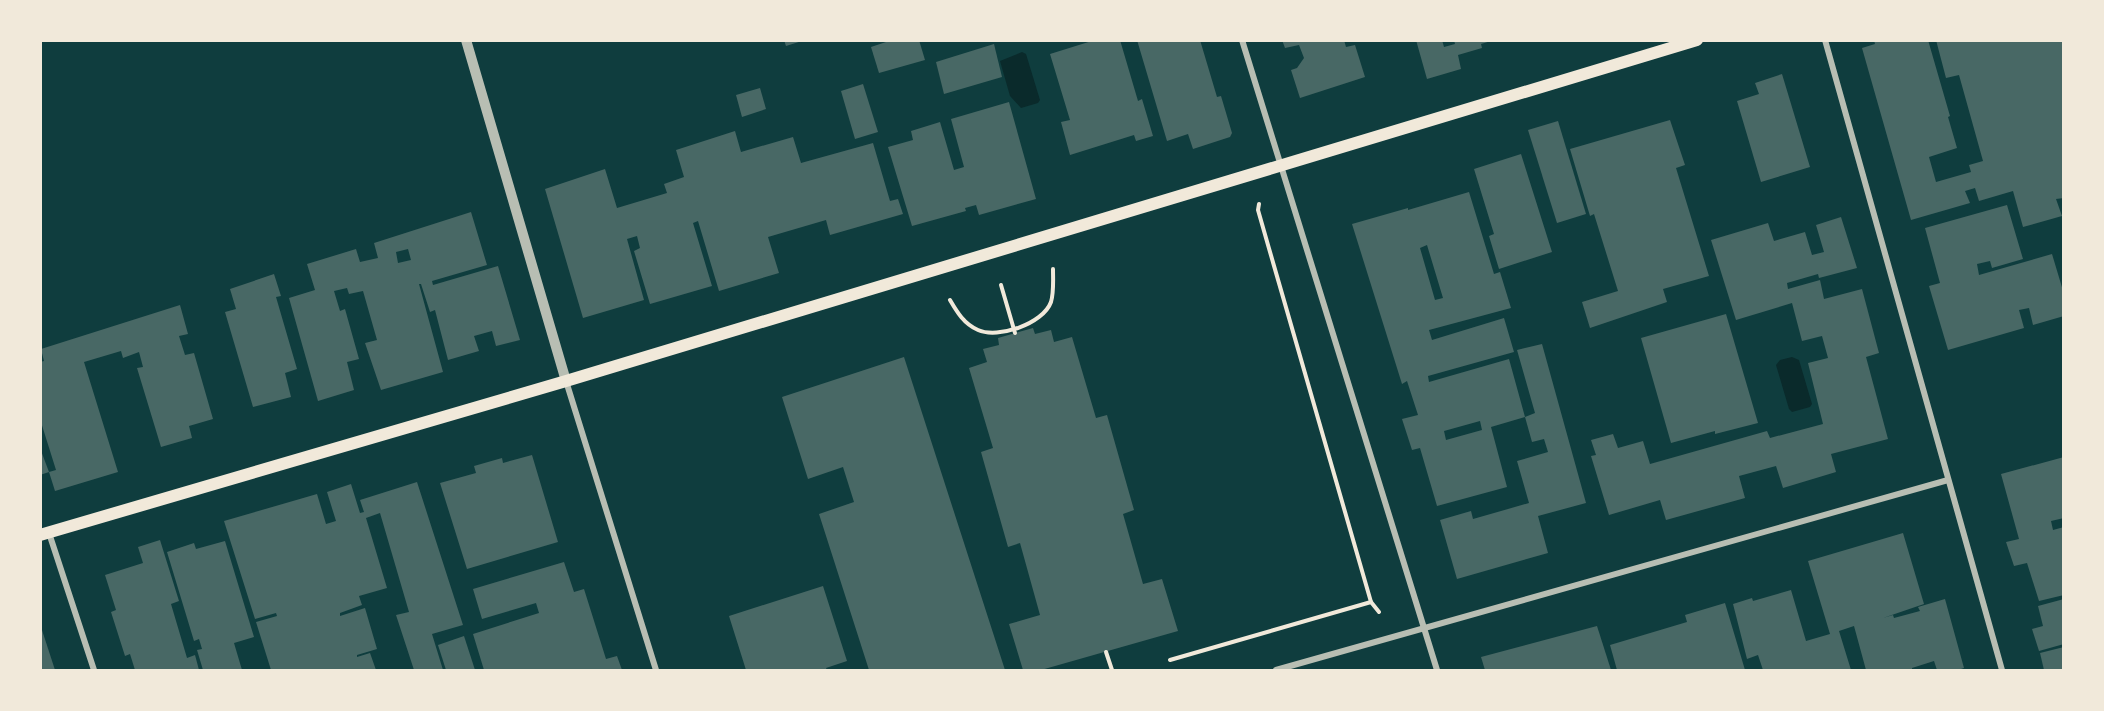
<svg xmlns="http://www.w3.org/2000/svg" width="2104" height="711" font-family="'Zilla Slab',serif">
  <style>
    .water { fill: #0a2a2b }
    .building { fill: #486865; fill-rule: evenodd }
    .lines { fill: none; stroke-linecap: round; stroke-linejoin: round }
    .path { stroke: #f1e9da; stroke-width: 4 }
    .minor { stroke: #b8beb3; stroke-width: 6 }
    .tertiary { stroke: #b8beb3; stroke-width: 10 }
    .secondary { stroke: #f1e9da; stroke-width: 12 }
  </style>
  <rect width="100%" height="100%" fill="#0f3d3e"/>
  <!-- water -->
  <g class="water">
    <polygon points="1022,52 1026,54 1040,100 1038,103 1021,108 1010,96 1000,61"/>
    <polygon points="1792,357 1799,360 1812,404 1810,407 1792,412 1789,409 1776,365 1780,360"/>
  </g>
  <!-- building -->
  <g class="building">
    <polygon points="784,40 802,40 802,41 786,46"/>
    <polygon points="892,40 919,40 925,60 879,73 871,47"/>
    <polygon points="1095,40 1120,40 1138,101 1142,99 1153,136 1136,141 1134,135 1070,155 1061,122 1070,120 1050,54"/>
    <polygon points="1137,40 1200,40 1217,97 1221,96 1232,133 1230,137 1193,149 1188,134 1167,141"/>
    <polygon points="1282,40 1344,40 1346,47 1355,45 1365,77 1300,98 1291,70 1297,68 1304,58 1299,45 1285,48"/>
    <polygon points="1416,40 1442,40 1444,47 1455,44 1454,40 1491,41 1481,44 1482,48 1458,55 1461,69 1427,79"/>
    <polygon points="1874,40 1928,40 1950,116 1948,117 1957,148 1929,157 1936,182 1971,172 1969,165 1983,161 1959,75 1946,78 1936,40 2064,40 2064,198 2056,199 2062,216 2023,227 2013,191 1979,201 1975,188 1965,191 1970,203 1911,220 1862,48 1875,44"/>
    <polygon points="994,44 1002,77 944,94 936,62"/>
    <polygon points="1782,74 1810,167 1761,182 1737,101 1759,94 1755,83"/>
    <polygon points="863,84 878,132 855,139 841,91"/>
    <polygon points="760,88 766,109 742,117 736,95"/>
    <polygon points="1009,102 1036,199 979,215 976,205 965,208 966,211 912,226 888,147 913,140 911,131 940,122 954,170 964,167 951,119"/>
    <polygon points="1670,120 1685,165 1676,168 1709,276 1663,289 1667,302 1590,328 1582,302 1618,291 1594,214 1590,216 1570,149"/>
    <polygon points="1558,121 1586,214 1557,223 1528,130"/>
    <polygon points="735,131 741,152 793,137 801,163 873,143 890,201 898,199 903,214 830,235 826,220 768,237 779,273 719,291 698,221 693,223 712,286 650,304 634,251 640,248 637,236 627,239 644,300 583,318 545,189 605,169 617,208 667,193 664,184 684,177 676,150"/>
    <polygon points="1521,154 1552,252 1499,269 1489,236 1494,234 1474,169"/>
    <path d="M1469,192L1494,274L1500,272L1511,308L1429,330L1432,340L1504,318L1514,352L1428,376L1429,382L1509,359L1525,417L1491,427L1507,487L1437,506L1420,448L1412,450L1402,419L1418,415L1407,381L1402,384L1352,224L1408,208V210ZM1427,245L1443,298L1435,300L1420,248ZM1480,421L1482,430L1446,440L1444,431Z"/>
    <polygon points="2007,205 2023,259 1992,268 1990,261 1977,264 1979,275 2052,254 2064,294 2064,316 2033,325 2029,308 2019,310 2024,328 1948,350 1929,286 1940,283 1925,228"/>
    <path d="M471,212L487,265L432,281L433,285L498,266L520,340L496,346L492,331L474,336L479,351L448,360L435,310L430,312L421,284H419L443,372L381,390L365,343L377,340L363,291L349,294L347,288L334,291L340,311L345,309L359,359L347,362L354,390L318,401L289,298L315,290L307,264L356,249L360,262L378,258L374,243ZM408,249L411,260L398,263L396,252Z"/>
    <polygon points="1841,217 1857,268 1819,278 1818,274 1787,283 1788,289 1820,280 1824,299 1862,289 1879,353 1866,357 1888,439 1831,454 1836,472 1783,488 1776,466 1739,476 1745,498 1666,520 1660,500 1609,515 1591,456 1596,455 1591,440 1613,434 1618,448 1643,441 1650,464 1767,431 1770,438 1823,424 1808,363 1828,358 1822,336 1802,341 1792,303 1736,320 1711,240 1768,223 1774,241 1805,232 1812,255 1824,252 1816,225"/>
    <polygon points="274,274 281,296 276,297 297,369 285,373 291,397 253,407 225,312 236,309 230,289"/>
    <polygon points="180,305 188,334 179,336 185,355 194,353 213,419 189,426 192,438 161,447 137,368 143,367 139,352 123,358 121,351 84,362 118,472 55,491 49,472 40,475 40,448 49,472 56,470 40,419 40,362 44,361 41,349"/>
    <polygon points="1726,314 1758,423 1715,434 1715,431 1671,443 1641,338"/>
    <polygon points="1033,328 1035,334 1051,330 1054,342 1072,337 1096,418 1107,415 1134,510 1123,514 1143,584 1162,579 1178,631 1041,670 1023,670 1009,624 1040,615 1020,543 1008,547 981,452 993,448 969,368 987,362 983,349 999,345 998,338"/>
    <polygon points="1542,344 1586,503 1538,516 1548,553 1457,579 1440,520 1471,511 1473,519 1529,503 1517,461 1548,452 1544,439 1532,442 1525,417 1535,413 1517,350"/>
    <polygon points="904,357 1005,670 869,670 819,514 854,502 843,467 808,479 782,397"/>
    <polygon points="532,455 558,542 467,569 440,483 476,473 474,466 502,458 503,463"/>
    <polygon points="2064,457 2064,518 2051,521 2053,530 2064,527 2064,595 2039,601 2027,563 2014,566 2006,542 2019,539 2001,474"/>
    <polygon points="417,482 463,625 432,634 443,670 414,670 396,615 409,612 380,513 366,518 387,588 359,596 362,605 340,613 340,616 365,608 377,649 357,655 357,657 370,653 376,670 271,670 256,622 277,616 276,613 255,619 224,521 317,494 326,524 336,521 327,492 351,484 360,513 364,512 360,500"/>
    <polygon points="1903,533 1924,604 1883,618 1893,615 1894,618 1920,611 1918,607 1945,599 1964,668 1958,670 1937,670 1934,661 1912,668 1912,670 1866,670 1854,626 1839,631 1851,670 1763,670 1758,655 1747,659 1733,604 1752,598 1753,601 1791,590 1806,641 1830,634 1808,561"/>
    <polygon points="160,540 179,601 171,604 187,658 195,655 199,670 135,670 130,654 125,656 111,612 116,610 105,575 143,563 138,547"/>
    <polygon points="225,541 254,637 234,643 242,670 203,670 197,650 202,649 199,639 194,641 167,552 194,543 196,549"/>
    <polygon points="564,562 574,592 584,589 606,659 617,656 622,670 484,670 473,634 539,613 536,603 482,619 473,589"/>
    <polygon points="823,586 847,661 826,668 827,670 746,670 729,616"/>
    <polygon points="2064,599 2064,644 2039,651 2032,629 2043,626 2038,606"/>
    <polygon points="1725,603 1745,670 1617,670 1610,645 1687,622 1685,615"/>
    <polygon points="1597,626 1611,670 1485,670 1481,657"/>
    <polygon points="40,627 41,627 55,670 40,670"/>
    <polygon points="464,636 475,670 446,670 438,645"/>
    <polygon points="2064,647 2064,670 2044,670 2040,653"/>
  </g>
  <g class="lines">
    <!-- path -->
    <g class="path">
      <polyline points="1259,204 1258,210 1268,245 1371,602 1379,612"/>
      <polyline points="1001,285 1015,333"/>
      <path d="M950,300C957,312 964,324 978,330C998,339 1043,324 1051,302C1054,292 1053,280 1053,269"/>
      <polyline points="1106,652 1112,670"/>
      <polyline points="1170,660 1371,602"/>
    </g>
    <!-- minor -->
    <g class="minor">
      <polyline points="1242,40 1437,670"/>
      <polyline points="1825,40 2002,670"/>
      <polyline points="566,381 656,670"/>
      <polyline points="49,533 94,670"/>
      <polyline points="1276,670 1948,480"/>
    </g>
    <!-- tertiary -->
    <polyline class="tertiary" points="466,40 566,381"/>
    <!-- secondary -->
    <polyline class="secondary" points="40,535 566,381 1697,40"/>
  </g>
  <!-- border -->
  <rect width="2104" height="711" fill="none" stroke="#f1e9da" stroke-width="84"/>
</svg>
